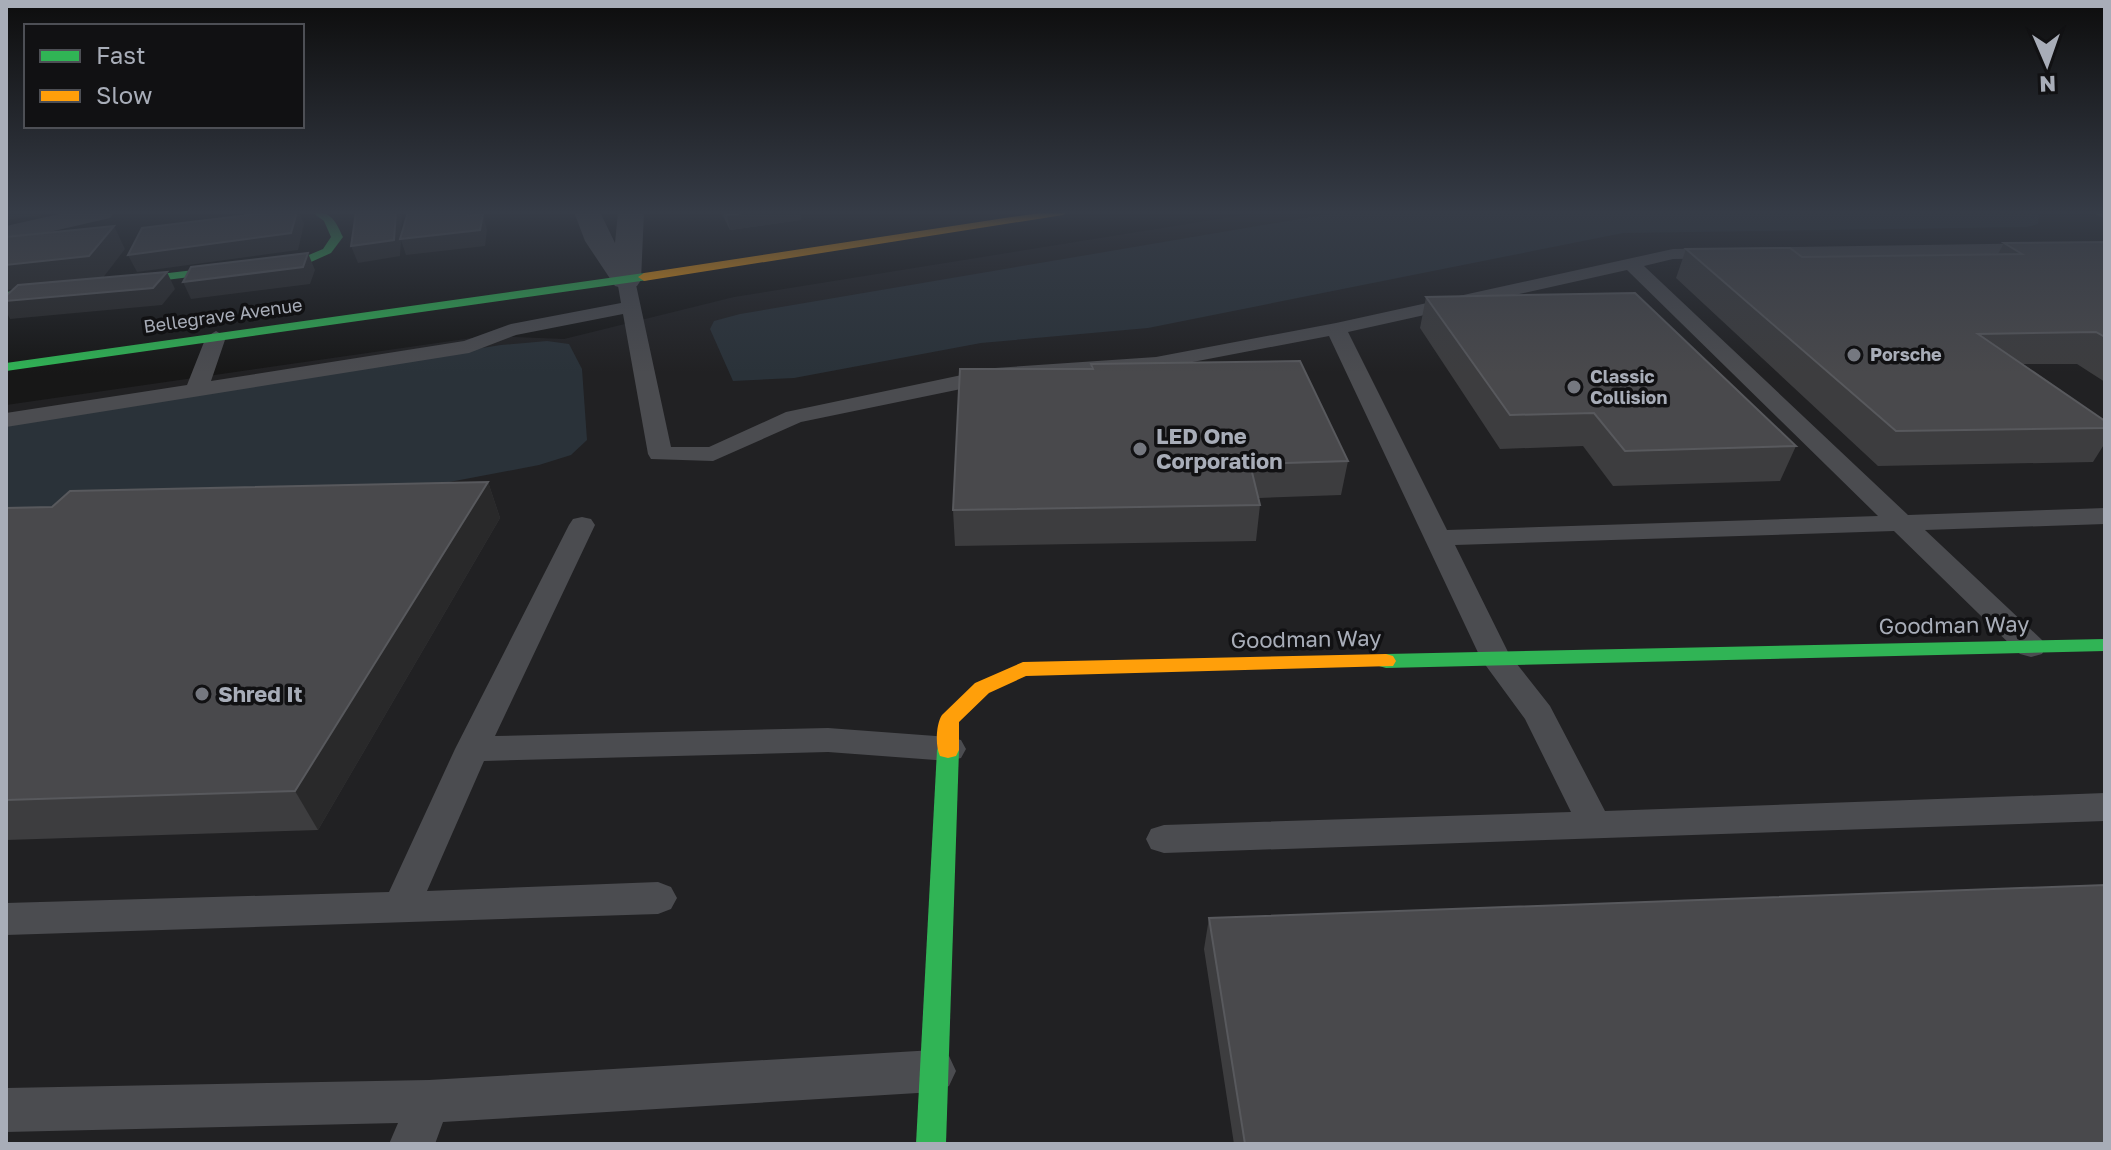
<svg xmlns="http://www.w3.org/2000/svg" width="2111" height="1150" font-family="'Golos Text',sans-serif">
  <style>
    .built { fill: #212123 }
    .water { fill: #2a3239 }
    .lines { fill: none; stroke-linecap: round; stroke-linejoin: round }
    .lane { fill: #4b4c50; fill-rule: evenodd }
    .street { fill: #4b4c50; fill-rule: evenodd }
    .fast { fill: #30b455; fill-rule: evenodd }
    .slow { fill: #ff9f0a; fill-rule: evenodd }
    .wall { fill: #3d3d3f }
    .shaded-wall { fill: #29292a }
    .building { fill: #49494c; stroke: #58595d; stroke-width: 2 }
    .poi-dot { fill: #757880; stroke: #111113; stroke-width: 3 }
    .labels { text-anchor: middle; stroke-width: 7; stroke-linejoin: round; paint-order: stroke }
    .far-street-label { font-size: 18px; fill: #a8adb8; stroke: #111113 }
    .far-poi-label { font-size: 18px; font-weight: bold; fill: #a8adb8; stroke: #111113; text-anchor: start }
    .poi-label { font-size: 22px; font-weight: bold; fill: #a8adb8; stroke: #111113; text-anchor: start }
    .street-label { font-size: 22px; fill: #a8adb8; stroke: #111113 }
  </style>
  <rect width="100%" height="100%" fill="#171717"/>
  <!-- built -->
  <polygon class="built" points="1262,212 2105,212 2105,1144 6,1144 6,405 486,336 564,339 734,297"/>
  <!-- water -->
  <g class="water">
    <polygon points="1340,212 2032,212 2039,215 2038,224 2027,227 1623,233 1148,328 981,343 794,378 733,381 710,329 714,321 740,314"/>
    <polygon points="547,341 569,344 582,369 587,440 571,455 539,465 328,505 6,536 6,424 501,345"/>
  </g>
  <g class="lines">
    <!-- lane -->
    <g class="lane">
      <polygon points="2092,212 2105,212 2105,219"/>
      <path d="M2105,242V252L1673,259L1644,266L1908,515L2105,508V524L1925,530L2042,640L2046,647L2042,654L2031,657L2020,654L1894,531L1455,545L1509,654L1550,706L1605,811L2105,793V821L1164,853L1151,849L1146,839L1151,829L1164,825L1571,812L1525,719L1481,659L1329,336L1156,369L995,382L801,422L713,461L651,459L648,454L623,314L516,335L469,353L6,427V413L187,385L206,337L216,331L226,337L211,381L464,341L511,324L621,303L617,280L626,274L635,280L671,447H709L786,412L995,368L1156,357L1336,323L1673,249ZM1627,270L1878,516L1447,530L1348,332Z"/>
      <polygon points="582,517 591,519 595,525 495,736 828,728 949,737 961,740 966,749 961,758 949,761 828,752 484,761 427,891 658,882 671,887 677,898 671,909 658,914 6,935 6,903 389,892 455,749 569,525 573,519"/>
      <polygon points="934,1050 949,1056 956,1071 949,1086 934,1092 443,1122 435,1144 389,1144 398,1123 6,1132 6,1088 429,1080"/>
    </g>
    <!-- street -->
    <g class="street">
      <polygon points="68,212 114,212 110,218 6,242 6,226"/>
      <polygon points="574,212 600,212 615,243 618,212 644,212 641,280 637,286 626,289 615,286 585,241"/>
    </g>
    <!-- fast -->
    <g class="fast">
      <path d="M312,212C331,211 335,220 343,237L331,253L311,262L6,300V292L304,257L323,249L331,237L324,221Z"/>
      <polygon points="644,273 650,277 648,280 6,371 6,363"/>
      <polygon points="2105,639 2105,651 1386,668 1379,666 1376,661 1379,656 1386,654"/>
      <polygon points="948,742 956,744 959,750 946,1144 916,1144 937,750 940,744"/>
    </g>
    <!-- slow -->
    <g class="slow">
      <polygon points="1045,212 1068,212 1063,215 644,281 638,277 644,273"/>
      <path d="M1386,654L1393,656L1396,661L1393,666L1026,676L989,693L959,722V750L956,756L948,758L940,756C935,746 936,724 942,715L975,683L1023,662Z"/>
    </g>
  </g>
  <!-- wall -->
  <g class="wall">
    <polygon points="721,212 800,212 801,220 730,230"/>
    <polygon points="2105,242 2105,382 2077,364 2023,364 2105,421 2105,443 2093,462 1878,466 1676,278 1686,249 1802,257 1998,254 2004,243"/>
    <polygon points="1426,297 1796,446 1780,481 1613,486 1583,446 1500,449 1420,328"/>
    <polygon points="1091,364 1348,461 1341,495 1259,498 1260,505 1256,541 955,546 953,510 1091,369"/>
    <polygon points="488,482 500,518 318,830 6,840 6,508 52,507"/>
    <polygon points="1209,918 2105,1144 1234,1144 1204,949"/>
  </g>
  <!-- shaded-wall -->
  <g class="shaded-wall">
    <polygon points="6,212 63,212 6,220"/>
    <polygon points="297,212 299,212 304,224 298,250 137,272 128,255"/>
    <polygon points="396,212 402,212 401,239 468,216 468,212 476,212 473,231 483,214 487,230 485,246 406,255 401,240 400,256 358,263 351,246"/>
    <polygon points="750,212 800,212 801,220 730,230 727,215"/>
    <polygon points="114,226 125,249 102,279 6,290 6,265"/>
    <polygon points="308,253 315,270 310,284 191,299 183,282"/>
    <polygon points="167,272 175,289 162,305 10,319 6,311 6,301"/>
    <polygon points="488,482 500,518 318,830 295,791"/>
  </g>
  <!-- building -->
  <g class="building">
    <polygon points="273,212 297,212 291,233 128,255 142,228"/>
    <polygon points="356,212 396,212 394,240 351,246"/>
    <polygon points="408,212 468,212 468,216 483,214 480,230 400,239"/>
    <polygon points="726,212 750,212 727,215"/>
    <polygon points="114,226 89,256 6,265 6,237"/>
    <polygon points="2105,242 2105,337 2096,332 1978,334 2105,421 2105,428 1896,431 1686,249 1790,248 1802,257 2022,254 2004,243"/>
    <polygon points="308,253 303,267 183,282 191,267"/>
    <polygon points="167,272 153,288 6,301 6,296 18,285"/>
    <polygon points="1635,293 1796,446 1625,451 1594,413 1510,415 1426,297"/>
    <polygon points="1300,361 1348,461 1250,464 1260,505 953,510 960,369 1093,369 1091,364"/>
    <polygon points="488,482 295,791 6,800 6,508 52,507 70,491"/>
    <polygon points="2105,885 2105,1144 1245,1144 1209,918"/>
  </g>
  <!-- sky -->
  <linearGradient id="sky" x2="0" y2="1"><stop stop-color="#0d0d0d"/><stop offset="0.57" stop-color="#363c47"/><stop offset="1" stop-color="#363c47" stop-opacity="0"/></linearGradient>
  <rect width="2111" height="373" fill="url(#sky)"/>
  <!-- markers -->
  <g class="poi-dot">
    <circle cx="1854" cy="355" r="8"/>
    <circle cx="1574" cy="387" r="8"/>
    <circle cx="1140" cy="449" r="8"/>
    <circle cx="202" cy="694" r="8"/>
  </g>
  <g class="labels">
    <!-- far-street labels -->
    <g class="far-street-label">
      <text transform="translate(223 316) rotate(-8)" y="6">Bellegrave Avenue</text>
    </g>
    <!-- far-poi labels -->
    <g class="far-poi-label">
      <text x="1870" y="361">Porsche</text>
      <text x="1590" y="383">Classic<tspan x="1590" dy="21">Collision</tspan></text>
    </g>
    <!-- poi labels -->
    <g class="poi-label">
      <text x="1156" y="444">LED One<tspan x="1156" dy="25">Corporation</tspan></text>
      <text x="218" y="702">Shred It</text>
    </g>
    <!-- street labels -->
    <g class="street-label">
      <text transform="translate(1954 625) rotate(-1)" y="8">Goodman Way</text>
      <text transform="translate(1306 639) rotate(-1)" y="8">Goodman Way</text>
    </g>
  </g>
  <!-- border -->
  <rect width="2111" height="1150" fill="none" stroke="#a8adb8" stroke-width="16"/>
  <!-- legend -->
  <rect x="24" y="24" width="280" height="104" fill="#111113" stroke="#4d4f55" stroke-width="2"/>
  <rect x="40" y="50" width="40" height="12" fill="#30b455" stroke="#4d4f55" stroke-width="2"/>
  <text x="96" y="64" font-size="24" fill="#a8adb8">Fast</text>
  <rect x="40" y="90" width="40" height="12" fill="#ff9f0a" stroke="#4d4f55" stroke-width="2"/>
  <text x="96" y="104" font-size="24" fill="#a8adb8">Slow</text>
  <!-- north arrow -->
  <g transform="translate(2047 64) rotate(178)" stroke="#111113" stroke-width="6" paint-order="stroke">
  <path d="M0-6L14 30L0 20L-14 30Z" fill="#a8adb8"/>
  <text y="-12" font-size="22" font-weight="bold" text-anchor="middle" fill="#a8adb8">N</text>
  </g>
</svg>
